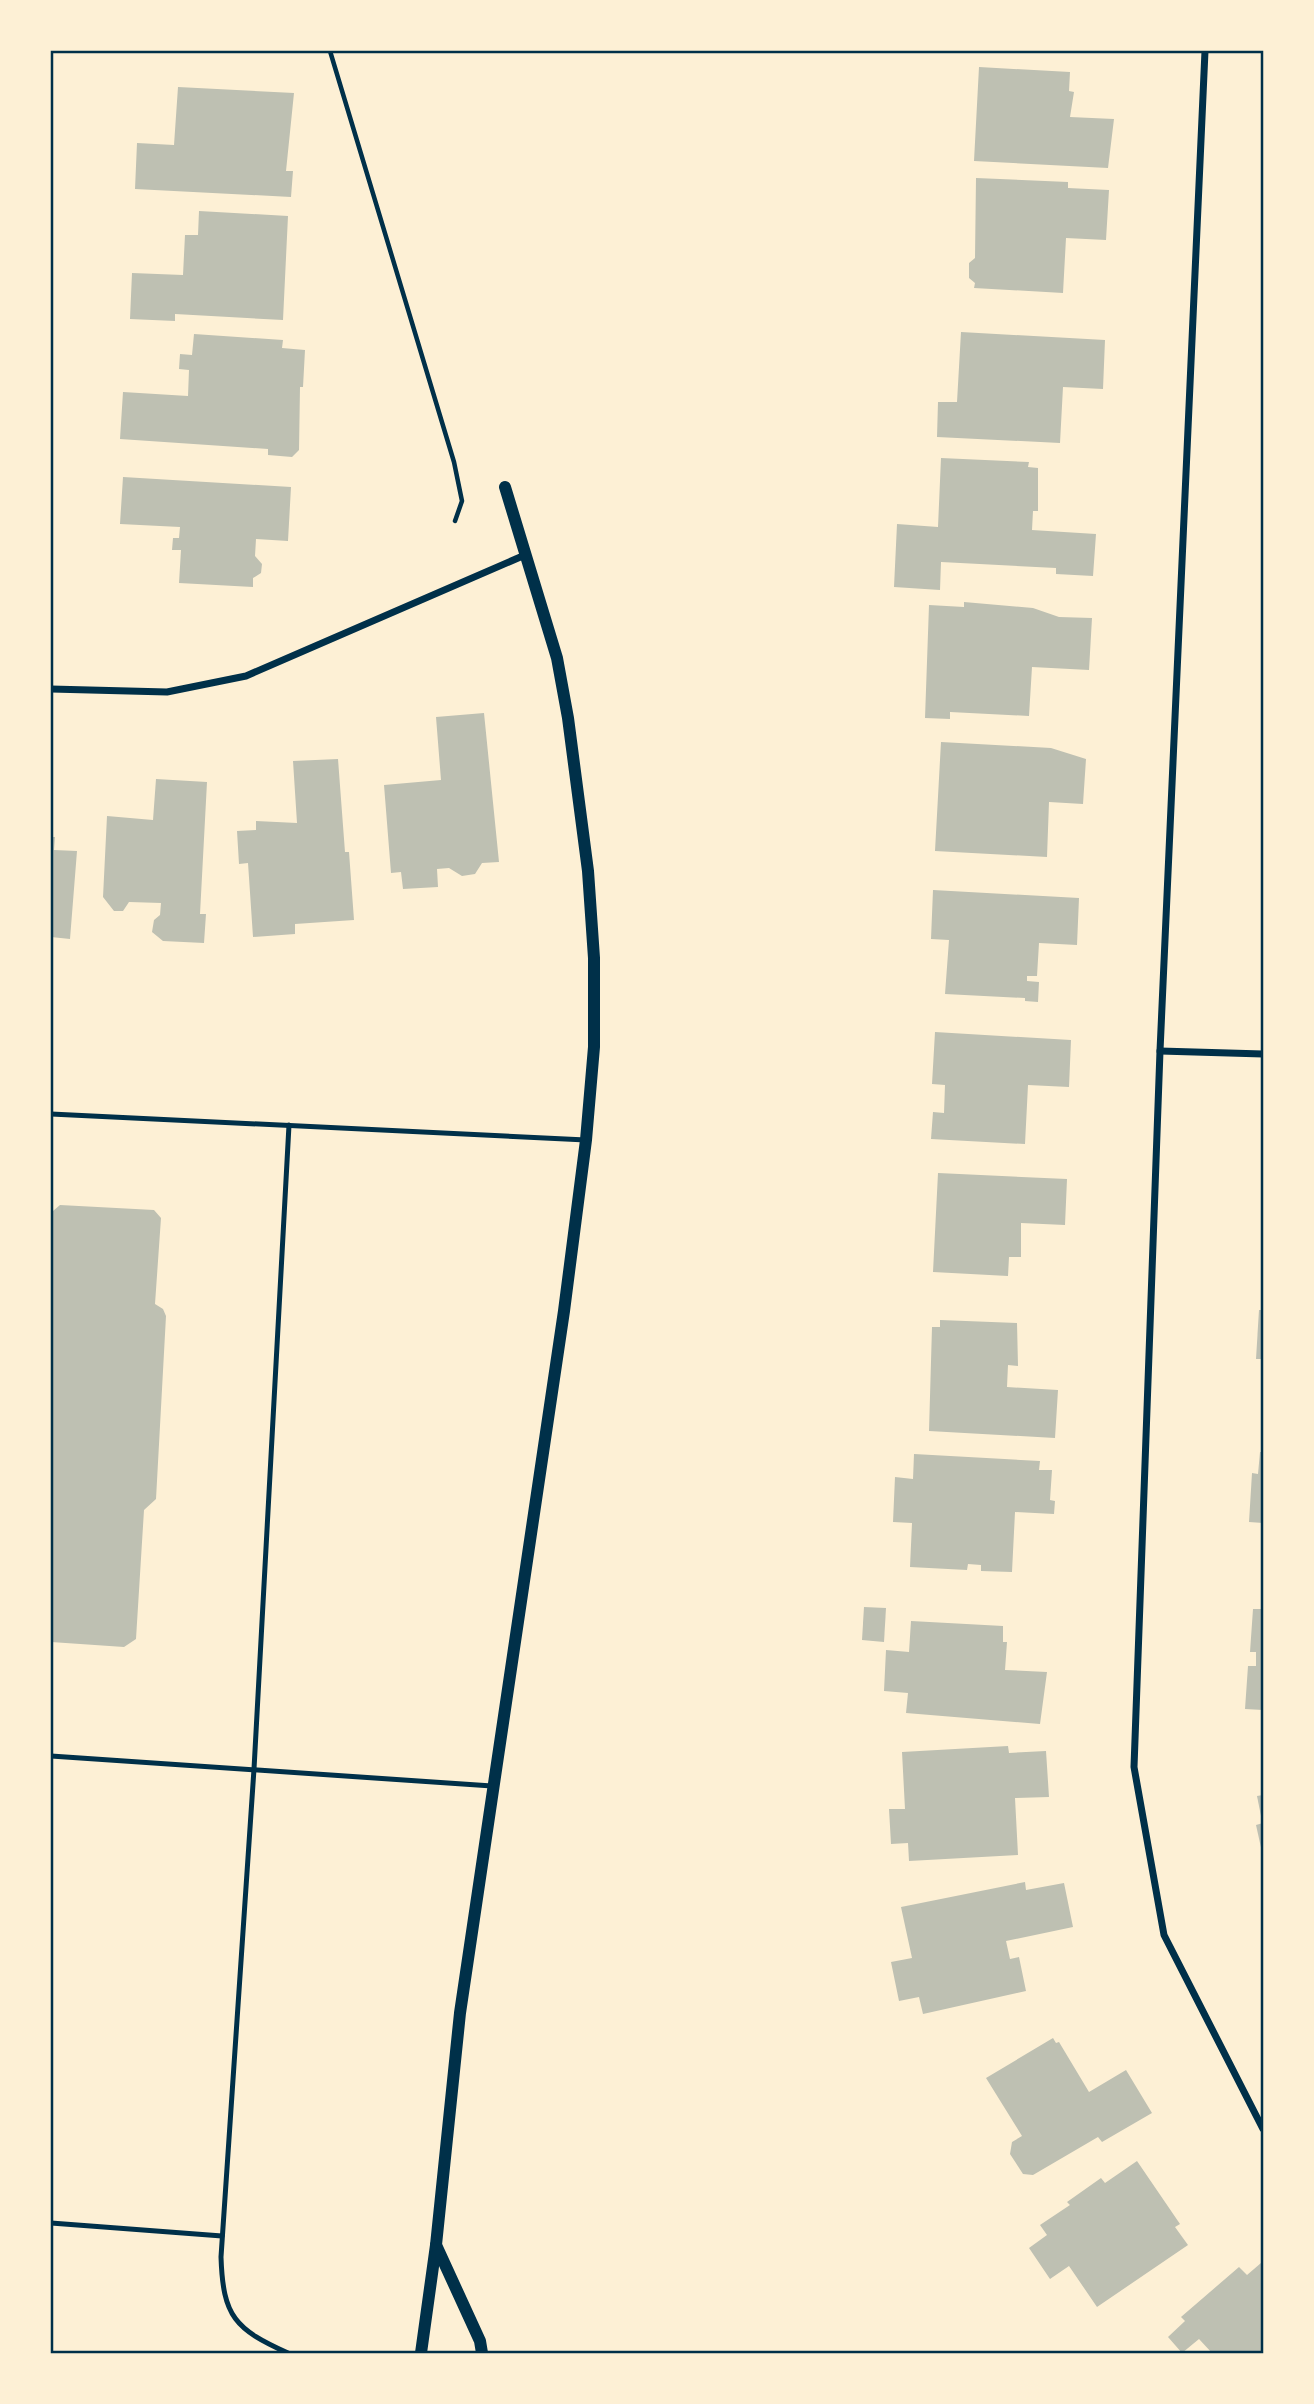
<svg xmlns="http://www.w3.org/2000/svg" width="1314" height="2404" font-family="Quicksand,sans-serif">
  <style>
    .building { fill: #bec0b2 }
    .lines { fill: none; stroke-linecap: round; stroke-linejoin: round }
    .path { stroke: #003049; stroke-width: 4.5 }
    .service { stroke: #003049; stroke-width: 5 }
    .minor { stroke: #003049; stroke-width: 7 }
    .tertiary { stroke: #003049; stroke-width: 12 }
    .neatline { fill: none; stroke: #003049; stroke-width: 2.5 }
  </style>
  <rect width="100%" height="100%" fill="#fdf0d5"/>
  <!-- building -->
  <g class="building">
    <polygon points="979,67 1070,72 1069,91 1074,92 1070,117 1114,119 1108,168 974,161"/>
    <polygon points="178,87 294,93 286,171 293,171 291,197 135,189 137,143 174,145"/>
    <polygon points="976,178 1068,182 1068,188 1109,190 1106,240 1066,238 1063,293 974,288 975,283 969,278 969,263 975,258"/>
    <polygon points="199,211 288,216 283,320 175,314 175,321 130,319 132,273 183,275 185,235 198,235"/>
    <polygon points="961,332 1105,340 1103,389 1063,387 1060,443 937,437 938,402 957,402"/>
    <polygon points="194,334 283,340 282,348 305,350 303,387 300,387 299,450 292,457 268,455 268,449 120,439 123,392 188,396 189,370 179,369 180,354 192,355"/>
    <polygon points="941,458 1029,462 1028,467 1038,468 1038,511 1033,511 1032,530 1096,534 1093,576 1056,574 1056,568 941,562 940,590 894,587 897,524 938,527"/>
    <polygon points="123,477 291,487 288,541 256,539 255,556 262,564 261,573 253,578 253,587 179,583 181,550 172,550 173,538 179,538 180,527 120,524"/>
    <polygon points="964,602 1033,608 1059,617 1092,618 1089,670 1032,667 1029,716 950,712 950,719 925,718 929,605 964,607"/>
    <polygon points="484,713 499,862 482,863 475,874 462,876 449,868 437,869 438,887 403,889 401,872 391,873 384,785 441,780 436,717"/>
    <polygon points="941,742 1051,748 1086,759 1083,804 1049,802 1047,857 935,851"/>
    <polygon points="338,759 345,852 349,852 354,920 295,924 295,934 253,937 248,863 239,864 237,831 256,830 256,821 297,823 293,761"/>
    <polygon points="156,779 207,782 200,914 206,914 204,943 163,941 152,932 154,920 160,915 161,903 129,902 123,911 114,911 103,897 107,816 153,820"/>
    <polygon points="51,837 55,837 54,850 77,851 70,939 51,937"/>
    <polygon points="933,890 1079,898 1077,945 1039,943 1037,976 1027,976 1027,981 1039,982 1038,1002 1025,1001 1025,998 945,994 949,940 931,939"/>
    <polygon points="935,1032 1071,1040 1069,1087 1028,1085 1025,1144 931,1139 933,1112 944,1113 945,1085 932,1084"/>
    <polygon points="938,1173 1067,1179 1065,1225 1021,1223 1021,1257 1009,1257 1008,1276 933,1272"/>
    <polygon points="60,1205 154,1210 161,1218 155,1304 163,1309 166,1316 156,1499 144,1510 136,1639 124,1647 51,1642 51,1248 53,1211"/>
    <polygon points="1259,1310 1263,1310 1263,1359 1256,1359"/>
    <polygon points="940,1320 1017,1323 1018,1366 1008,1365 1007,1387 1058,1390 1055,1438 929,1431 932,1327 940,1327"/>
    <polygon points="1260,1452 1263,1452 1263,1523 1249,1522 1252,1473 1258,1474"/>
    <polygon points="914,1454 1040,1461 1039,1470 1052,1470 1050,1500 1055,1501 1054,1514 1015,1512 1012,1572 981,1571 981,1565 968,1564 967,1570 910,1567 912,1523 893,1522 895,1477 913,1479"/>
    <polygon points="864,1607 886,1608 884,1642 862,1640"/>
    <polygon points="1253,1609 1263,1609 1263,1710 1245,1709 1248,1666 1256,1666 1256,1652 1250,1652"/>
    <polygon points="911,1621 1003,1626 1003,1642 1007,1642 1005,1670 1047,1672 1040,1724 906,1713 908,1693 884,1691 886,1650 909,1652"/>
    <polygon points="1008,1746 1009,1753 1046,1751 1049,1797 1015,1798 1018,1855 909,1861 908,1843 891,1844 889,1809 905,1809 902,1752"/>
    <polygon points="1263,1795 1263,1821 1262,1821 1257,1796"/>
    <polygon points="1263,1823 1263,1852 1262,1852 1256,1825"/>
    <polygon points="1025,1882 1026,1890 1064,1883 1073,1927 1006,1941 1010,1959 1019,1957 1026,1991 923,2014 919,1997 899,2001 891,1962 912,1958 901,1907"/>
    <polygon points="1053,2038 1056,2043 1059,2042 1089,2092 1126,2070 1152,2113 1102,2142 1098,2137 1033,2175 1023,2174 1010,2154 1012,2142 1022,2136 986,2078"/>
    <polygon points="1137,2161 1180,2224 1175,2227 1188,2245 1097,2307 1069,2266 1050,2279 1029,2248 1047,2235 1040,2225 1070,2205 1067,2202 1101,2178 1105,2183"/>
    <polygon points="1261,2263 1263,2353 1212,2353 1199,2339 1182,2353 1168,2337 1185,2321 1181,2317 1239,2267 1247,2275"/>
  </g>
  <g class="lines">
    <!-- path -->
    <polyline class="path" points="330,51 454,462 462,501 455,521"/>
    <!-- service -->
    <g class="service">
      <polyline points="51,1114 586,1140"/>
      <polyline points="51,1756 492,1786"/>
      <polyline points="51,2223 222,2236"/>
      <path d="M288,2353C235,2329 223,2317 221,2257L254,1769L289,1125"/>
    </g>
    <!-- minor -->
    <g class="minor">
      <polyline points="1205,51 1160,1051 1134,1767 1164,1935 1263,2129"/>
      <polyline points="51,689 167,692 246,676 525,555"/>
      <polyline points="1160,1051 1263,1054"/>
    </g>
    <!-- tertiary -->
    <g class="tertiary">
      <polyline points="436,2245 480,2341 482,2353"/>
      <polyline points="421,2353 436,2245 460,2013 564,1311 586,1140 594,1047 594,958 588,871 568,718 557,658 505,487"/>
    </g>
  </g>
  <!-- border -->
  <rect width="1314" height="2404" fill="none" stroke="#fdf0d5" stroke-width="105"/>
  <rect x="52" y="52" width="1210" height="2300" class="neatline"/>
</svg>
